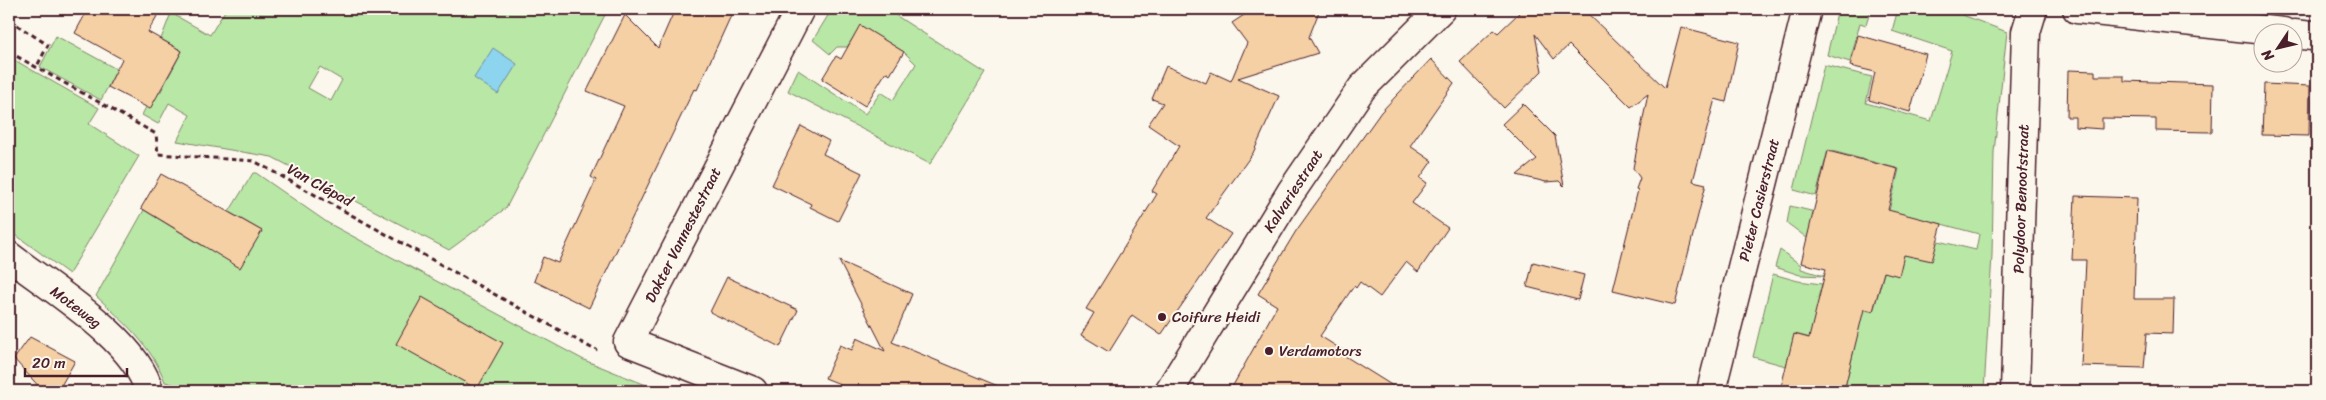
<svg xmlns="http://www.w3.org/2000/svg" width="2326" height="400" font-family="Sriracha,sans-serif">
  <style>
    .green { fill: #b8e7a6; stroke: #818368; fill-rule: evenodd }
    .water { fill: #8dd4ef; stroke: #728ca1 }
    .building { fill: #f5d0a5; stroke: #4a1f2b }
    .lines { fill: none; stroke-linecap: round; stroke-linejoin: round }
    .street-casing { stroke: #4a1f2b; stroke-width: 31 }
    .path { stroke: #4a1f2b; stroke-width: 3; stroke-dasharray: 5 4; stroke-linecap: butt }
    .street { stroke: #fbf7ec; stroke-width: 28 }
    .poi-dot { fill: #4a1f2b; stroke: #fbf7ec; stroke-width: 2 }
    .labels { text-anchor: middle; stroke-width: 4; stroke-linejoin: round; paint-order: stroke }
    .street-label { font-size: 15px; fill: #4a1f2b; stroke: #fbf7ec }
    .poi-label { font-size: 15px; fill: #4a1f2b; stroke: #fbf7ec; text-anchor: start }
  </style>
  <rect width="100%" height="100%" fill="#fbf7ec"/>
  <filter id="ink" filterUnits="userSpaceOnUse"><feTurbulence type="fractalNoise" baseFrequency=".02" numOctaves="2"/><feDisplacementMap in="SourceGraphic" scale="10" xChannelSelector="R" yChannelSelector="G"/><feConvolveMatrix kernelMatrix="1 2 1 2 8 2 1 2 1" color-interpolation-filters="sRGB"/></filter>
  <g filter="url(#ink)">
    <!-- green -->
    <g class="green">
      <path d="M226,9H608L506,208L449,250L272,157L177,141L190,115L169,103L158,124L142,115L153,93L115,73L101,100L40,67L56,36L160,93L182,51L161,39L171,13L210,35ZM320,67L342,80L331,101L308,88Z"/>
      <polygon points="832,9 886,9 985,73 930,164 788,91 798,70 865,114 881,92 893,100 916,64 904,52 861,26 847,47 837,47 830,54 813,40"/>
      <polygon points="1838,9 1871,9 1866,25 1860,23 1850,62 1827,55"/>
      <polygon points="1898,9 1947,9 2007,32 1994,152 1992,255 1984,391 1844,391 1854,349 1795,334 1786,366 1753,357 1773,274 1798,281 1822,284 1818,298 1873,312 1889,255 1809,232 1807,238 1787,223 1790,206 1976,250 1979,234 1934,222 1888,215 1899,169 1828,150 1816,196 1794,190 1824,65 1872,77 1866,103 1931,121 1952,51 1892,31"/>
      <polygon points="9,57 99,108 89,124 139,156 69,274 9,230"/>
      <path d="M253,173H256L328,223L584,360L661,391H198L165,382C152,346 123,321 96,296L144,210L203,246L262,231L229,212Z"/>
      <polygon points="1780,250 1801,265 1801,269 1824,276 1800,275 1775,267"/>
    </g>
    <!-- water -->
    <polygon class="water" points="493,48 517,64 498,94 474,78"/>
    <!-- building -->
    <g class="building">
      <polygon points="88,9 161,9 148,32 182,51 150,109 108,87 122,59 75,33"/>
      <polygon points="675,9 734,9 697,90 694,89 589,308 534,281 543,257 558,263 596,180 591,177 624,106 587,91 625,15 658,48"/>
      <polygon points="1253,9 1320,9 1309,37 1318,53 1238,78 1279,96 1253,153 1206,218 1231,234 1161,335 1132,315 1109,352 1081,335 1094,313 1086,309 1157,194 1152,191 1179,146 1148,125 1163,103 1152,99 1166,66 1206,83 1211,72 1231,81 1247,43 1232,23"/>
      <polygon points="1516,9 1583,9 1665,88 1681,27 1739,42 1726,102 1715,99 1693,181 1706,184 1675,305 1613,290 1638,190 1636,189 1640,178 1633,168 1648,94 1631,107 1569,45 1554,59 1535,34 1542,71 1504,108 1460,62 1494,30 1498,33 1519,13"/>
      <polygon points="860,25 904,52 890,75 886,72 865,106 822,79 836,56 841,59"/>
      <polygon points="1858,35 1926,54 1910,112 1869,100 1875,72 1850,66"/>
      <polygon points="1431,59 1454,83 1410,146 1432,161 1420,178 1427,183 1412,203 1448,228 1418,272 1406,262 1380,297 1360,282 1356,288 1354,286 1320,336 1347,353 1345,356 1401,391 1230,391 1277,306 1258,294 1296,231 1381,112"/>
      <polygon points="2068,70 2095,71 2095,76 2124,76 2124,81 2213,84 2212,132 2156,131 2156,119 2102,118 2102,129 2075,127 2075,117 2067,117"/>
      <polygon points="2264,84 2310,86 2309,136 2262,135"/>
      <polygon points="1523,104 1555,136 1564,186 1559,181 1546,182 1517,175 1537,159 1502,124"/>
      <polygon points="801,126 829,141 823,154 862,173 838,221 810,207 811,204 772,185"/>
      <polygon points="1828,151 1898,169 1888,210 1942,224 1932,261 1904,255 1899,276 1884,272 1873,311 1864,309 1844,391 1780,391 1794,334 1809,338 1826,269 1801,263"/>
      <polygon points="161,174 262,231 240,268 141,208"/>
      <polygon points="2075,196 2137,198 2134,299 2174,299 2173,334 2147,333 2144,368 2081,366 2086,260 2072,260"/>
      <polygon points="839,261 912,294 892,342 1010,391 837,391 840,384 825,378 840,345 852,350 857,338 885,351"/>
      <polygon points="1533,262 1584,275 1578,300 1527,287"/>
      <polygon points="727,277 798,310 780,347 710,312"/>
      <polygon points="422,297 503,343 477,389 396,344"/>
      <polygon points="30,337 75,361 58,391 43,391 14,359"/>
    </g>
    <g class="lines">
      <!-- street casing -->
      <g class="street-casing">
        <g id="street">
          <polyline points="2077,9 2283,32"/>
          <polyline points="2294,34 2312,36 2317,34"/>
          <path d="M9,256C50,288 137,340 149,391"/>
          <polyline points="753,391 628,342 800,9"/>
          <polyline points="1169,391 1291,192 1362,88 1441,9"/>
          <polyline points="1711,391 1807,9"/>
          <polyline points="2015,391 2026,32 2033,9"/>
        </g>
      </g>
      <!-- path -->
      <g class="path">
        <polyline points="9,20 48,45 36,68"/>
        <polyline points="9,52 156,134 158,154 254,161 595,350 597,349"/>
      </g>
      <!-- street -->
      <use href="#street" class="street"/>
    </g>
  </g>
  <!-- markers -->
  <g class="poi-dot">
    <circle cx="1162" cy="317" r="5"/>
    <circle cx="1269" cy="351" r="5"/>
  </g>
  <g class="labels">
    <!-- street labels -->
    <g class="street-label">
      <text transform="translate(320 185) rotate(29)" y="5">Van Clépad</text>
      <text transform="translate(1293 191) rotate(-57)" y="5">Kalvariestraat</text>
      <text transform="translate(2021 199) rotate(-88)" y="5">Polydoor Benootstraat</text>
      <text transform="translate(1759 200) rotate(-76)" y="5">Pieter Casierstraat</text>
      <text transform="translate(683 235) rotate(-63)" y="5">Dokter Vannestestraat</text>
      <text transform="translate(76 307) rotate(37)" y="5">Moteweg</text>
    </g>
    <!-- poi labels -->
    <g class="poi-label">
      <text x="1172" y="322">Coifure Heidi</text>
      <text x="1279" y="356">Verdamotors</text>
    </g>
  </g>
  <!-- margin -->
  <rect width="2326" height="400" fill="none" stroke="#fbf7ec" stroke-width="30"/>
  <rect x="15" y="15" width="2296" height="370" fill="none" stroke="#4a1f2b" stroke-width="2" filter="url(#ink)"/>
  <!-- north arrow -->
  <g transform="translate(2278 48) rotate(235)"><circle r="24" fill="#fbf7ec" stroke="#b4a19f"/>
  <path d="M0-4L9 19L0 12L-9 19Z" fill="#4a1f2b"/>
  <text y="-8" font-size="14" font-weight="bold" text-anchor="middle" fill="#4a1f2b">N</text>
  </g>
  <!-- scale -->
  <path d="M25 368v8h102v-8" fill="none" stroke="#4a1f2b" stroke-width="2.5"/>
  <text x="32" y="368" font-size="15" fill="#4a1f2b" stroke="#fbf7ec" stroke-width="4" paint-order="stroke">20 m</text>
</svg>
